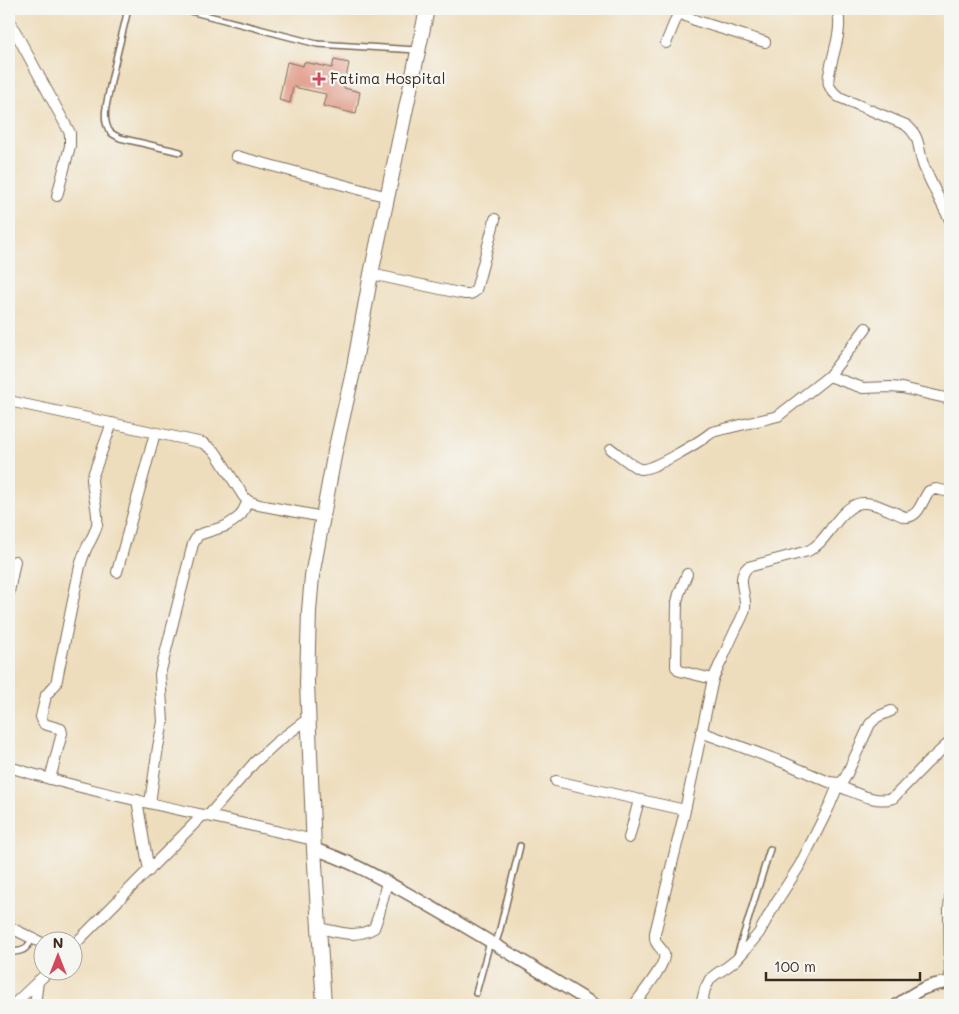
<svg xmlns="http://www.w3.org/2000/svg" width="959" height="1014" font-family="Mali,sans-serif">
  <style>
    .building { fill: #de8e7b }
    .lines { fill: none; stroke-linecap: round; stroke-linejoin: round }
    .service-casing { stroke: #7a6955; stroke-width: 8 }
    .minor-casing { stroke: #7a6955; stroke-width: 12 }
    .tertiary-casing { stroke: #7a6955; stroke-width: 14 }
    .secondary-casing { stroke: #7a6955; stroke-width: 16 }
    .service { stroke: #fff; stroke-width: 5 }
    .minor { stroke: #fff; stroke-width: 10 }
    .tertiary { stroke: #fff; stroke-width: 11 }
    .secondary { stroke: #fff; stroke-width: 14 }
    .poi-dot { fill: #d1495b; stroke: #f6f6f2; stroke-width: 2 }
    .labels { text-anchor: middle; stroke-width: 4.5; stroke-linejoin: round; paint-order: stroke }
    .poi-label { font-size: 15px; fill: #3b2a1e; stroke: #f6f6f2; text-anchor: start }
  </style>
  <rect width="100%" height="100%" fill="#f6f6f2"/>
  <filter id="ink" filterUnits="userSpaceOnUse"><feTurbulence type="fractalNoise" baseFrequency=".02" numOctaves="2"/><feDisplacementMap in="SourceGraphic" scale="10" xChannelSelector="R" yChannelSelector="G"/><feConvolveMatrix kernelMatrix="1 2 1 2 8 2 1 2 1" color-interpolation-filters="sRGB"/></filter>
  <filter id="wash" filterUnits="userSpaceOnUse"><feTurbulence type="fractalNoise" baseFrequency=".0096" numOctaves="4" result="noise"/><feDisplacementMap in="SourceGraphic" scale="20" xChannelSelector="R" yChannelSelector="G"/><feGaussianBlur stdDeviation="1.12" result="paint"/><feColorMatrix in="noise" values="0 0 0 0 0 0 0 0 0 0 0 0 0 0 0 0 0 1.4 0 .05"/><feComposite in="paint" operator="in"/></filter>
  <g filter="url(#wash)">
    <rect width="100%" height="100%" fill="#eeddbc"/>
    <g id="blocks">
      <!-- building -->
      <polygon class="building" points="334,60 349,63 344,88 360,92 356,114 323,106 326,94 293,87 290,103 279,100 287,62 303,66 304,62 332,68"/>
    </g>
  </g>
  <g filter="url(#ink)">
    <use href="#blocks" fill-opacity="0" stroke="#7a6955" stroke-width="1"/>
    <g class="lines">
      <!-- service casing -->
      <g class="service-casing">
        <g id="service">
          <path d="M128,9C122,36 114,64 109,92C107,103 103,115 107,126C109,133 114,135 120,138L180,152"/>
          <polyline points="182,9 317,44 417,50"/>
          <polyline points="495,945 499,933 520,846"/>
          <path d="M9,952C23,952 26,950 33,938"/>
          <polyline points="737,956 770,849"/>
          <polyline points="476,993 490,942"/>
        </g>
      </g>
      <!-- minor casing -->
      <g class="minor-casing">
        <g id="minor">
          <path d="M837,9C843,27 835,47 831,65C830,71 827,79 829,85C831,90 835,94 839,97L906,125C922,138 917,149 924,167C932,185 941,203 950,220"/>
          <polyline points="679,13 697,21 765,42"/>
          <polyline points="9,20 70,133 70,146 57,196"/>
          <polyline points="666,43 680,9"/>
          <polyline points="236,156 388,197"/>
          <path d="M371,274L459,293C466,294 471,296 476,290L495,219"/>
          <polyline points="829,376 866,328"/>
          <polyline points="9,401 203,443 210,448 216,453 244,497 248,501 259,505 323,517"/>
          <path d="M611,449C618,454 634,468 640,469C652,471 701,441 712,432L778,416L829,376L863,388L891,387L902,388L950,399"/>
          <polyline points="117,572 155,433"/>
          <polyline points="9,592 15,561"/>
          <path d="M713,679C721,662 728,646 736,629C739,623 744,615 745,608C747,594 735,579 748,567L808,551C818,546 823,539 830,530C858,491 866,501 905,517C919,518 922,500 929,491L936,489L950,492"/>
          <polyline points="701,732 785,763 829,782 839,783 843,781 846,776 870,724 877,717 891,711"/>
          <path d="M9,767C109,798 212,815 313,840"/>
          <path d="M50,779L62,733L61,729L44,724L41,717L45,700L46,695L56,684L80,566C82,560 84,553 87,547C91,540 95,533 97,525C99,512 92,493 92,478L112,423"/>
          <polyline points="556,781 685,810"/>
          <path d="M838,786C855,792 875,804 893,798L926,764L950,742"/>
          <polyline points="137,800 149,871"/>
          <polyline points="150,803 158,747 163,722 160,674 193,544 198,535 226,526 235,520 241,515 248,501"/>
          <polyline points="208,816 255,762 277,742 309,718"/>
          <polyline points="629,838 639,800"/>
          <polyline points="9,927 42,943"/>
          <path d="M319,928C338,932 356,939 374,928L379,914L387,882"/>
          <polyline points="72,947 203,815"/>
          <polyline points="950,982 949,909 950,897"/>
          <polyline points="13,1005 48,972"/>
          <polyline points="35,1005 38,981"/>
          <path d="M634,1005C640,997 667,963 664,954C661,945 654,947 655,933L684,815L713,679L680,671L676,667L677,602L679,594L687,574"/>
          <polyline points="701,1005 705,989 710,979 716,974 727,967 736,960 745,950 759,933 775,904 800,865 829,807 839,783"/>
        </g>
      </g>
      <!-- tertiary casing -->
      <g class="tertiary-casing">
        <g id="tertiary">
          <path d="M314,849C352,861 385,881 419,900C479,934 537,970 595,1005"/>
          <path d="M897,1005C916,991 926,985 950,982"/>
        </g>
      </g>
      <!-- secondary casing -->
      <g class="secondary-casing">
        <polyline id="secondary" points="324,1005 314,849 307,683 309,611 312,576 335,451 353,372 371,274 427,9"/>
      </g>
      <!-- service -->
      <use href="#service" class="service"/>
      <!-- minor -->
      <use href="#minor" class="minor"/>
      <!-- tertiary -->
      <use href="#tertiary" class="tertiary"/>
      <!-- secondary -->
      <use href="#secondary" class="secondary"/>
    </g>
  </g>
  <!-- markers -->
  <path class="poi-dot" d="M316.5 71.5h5v5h5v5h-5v5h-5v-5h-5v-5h5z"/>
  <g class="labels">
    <!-- poi labels -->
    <g class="poi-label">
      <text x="330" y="84">Fatima Hospital</text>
    </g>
  </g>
  <!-- margin -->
  <rect width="959" height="1014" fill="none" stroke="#f6f6f2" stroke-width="30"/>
  <!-- north arrow -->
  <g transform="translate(58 956)"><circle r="24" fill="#f6f6f2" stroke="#aba49d"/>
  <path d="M0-4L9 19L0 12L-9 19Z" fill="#d1495b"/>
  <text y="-8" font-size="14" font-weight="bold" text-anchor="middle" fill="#3b2a1e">N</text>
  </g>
  <!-- scale -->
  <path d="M766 972v8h154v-8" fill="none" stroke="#3b2a1e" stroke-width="2.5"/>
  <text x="774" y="972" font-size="15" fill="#3b2a1e" stroke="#f6f6f2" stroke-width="4" paint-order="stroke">100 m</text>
</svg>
